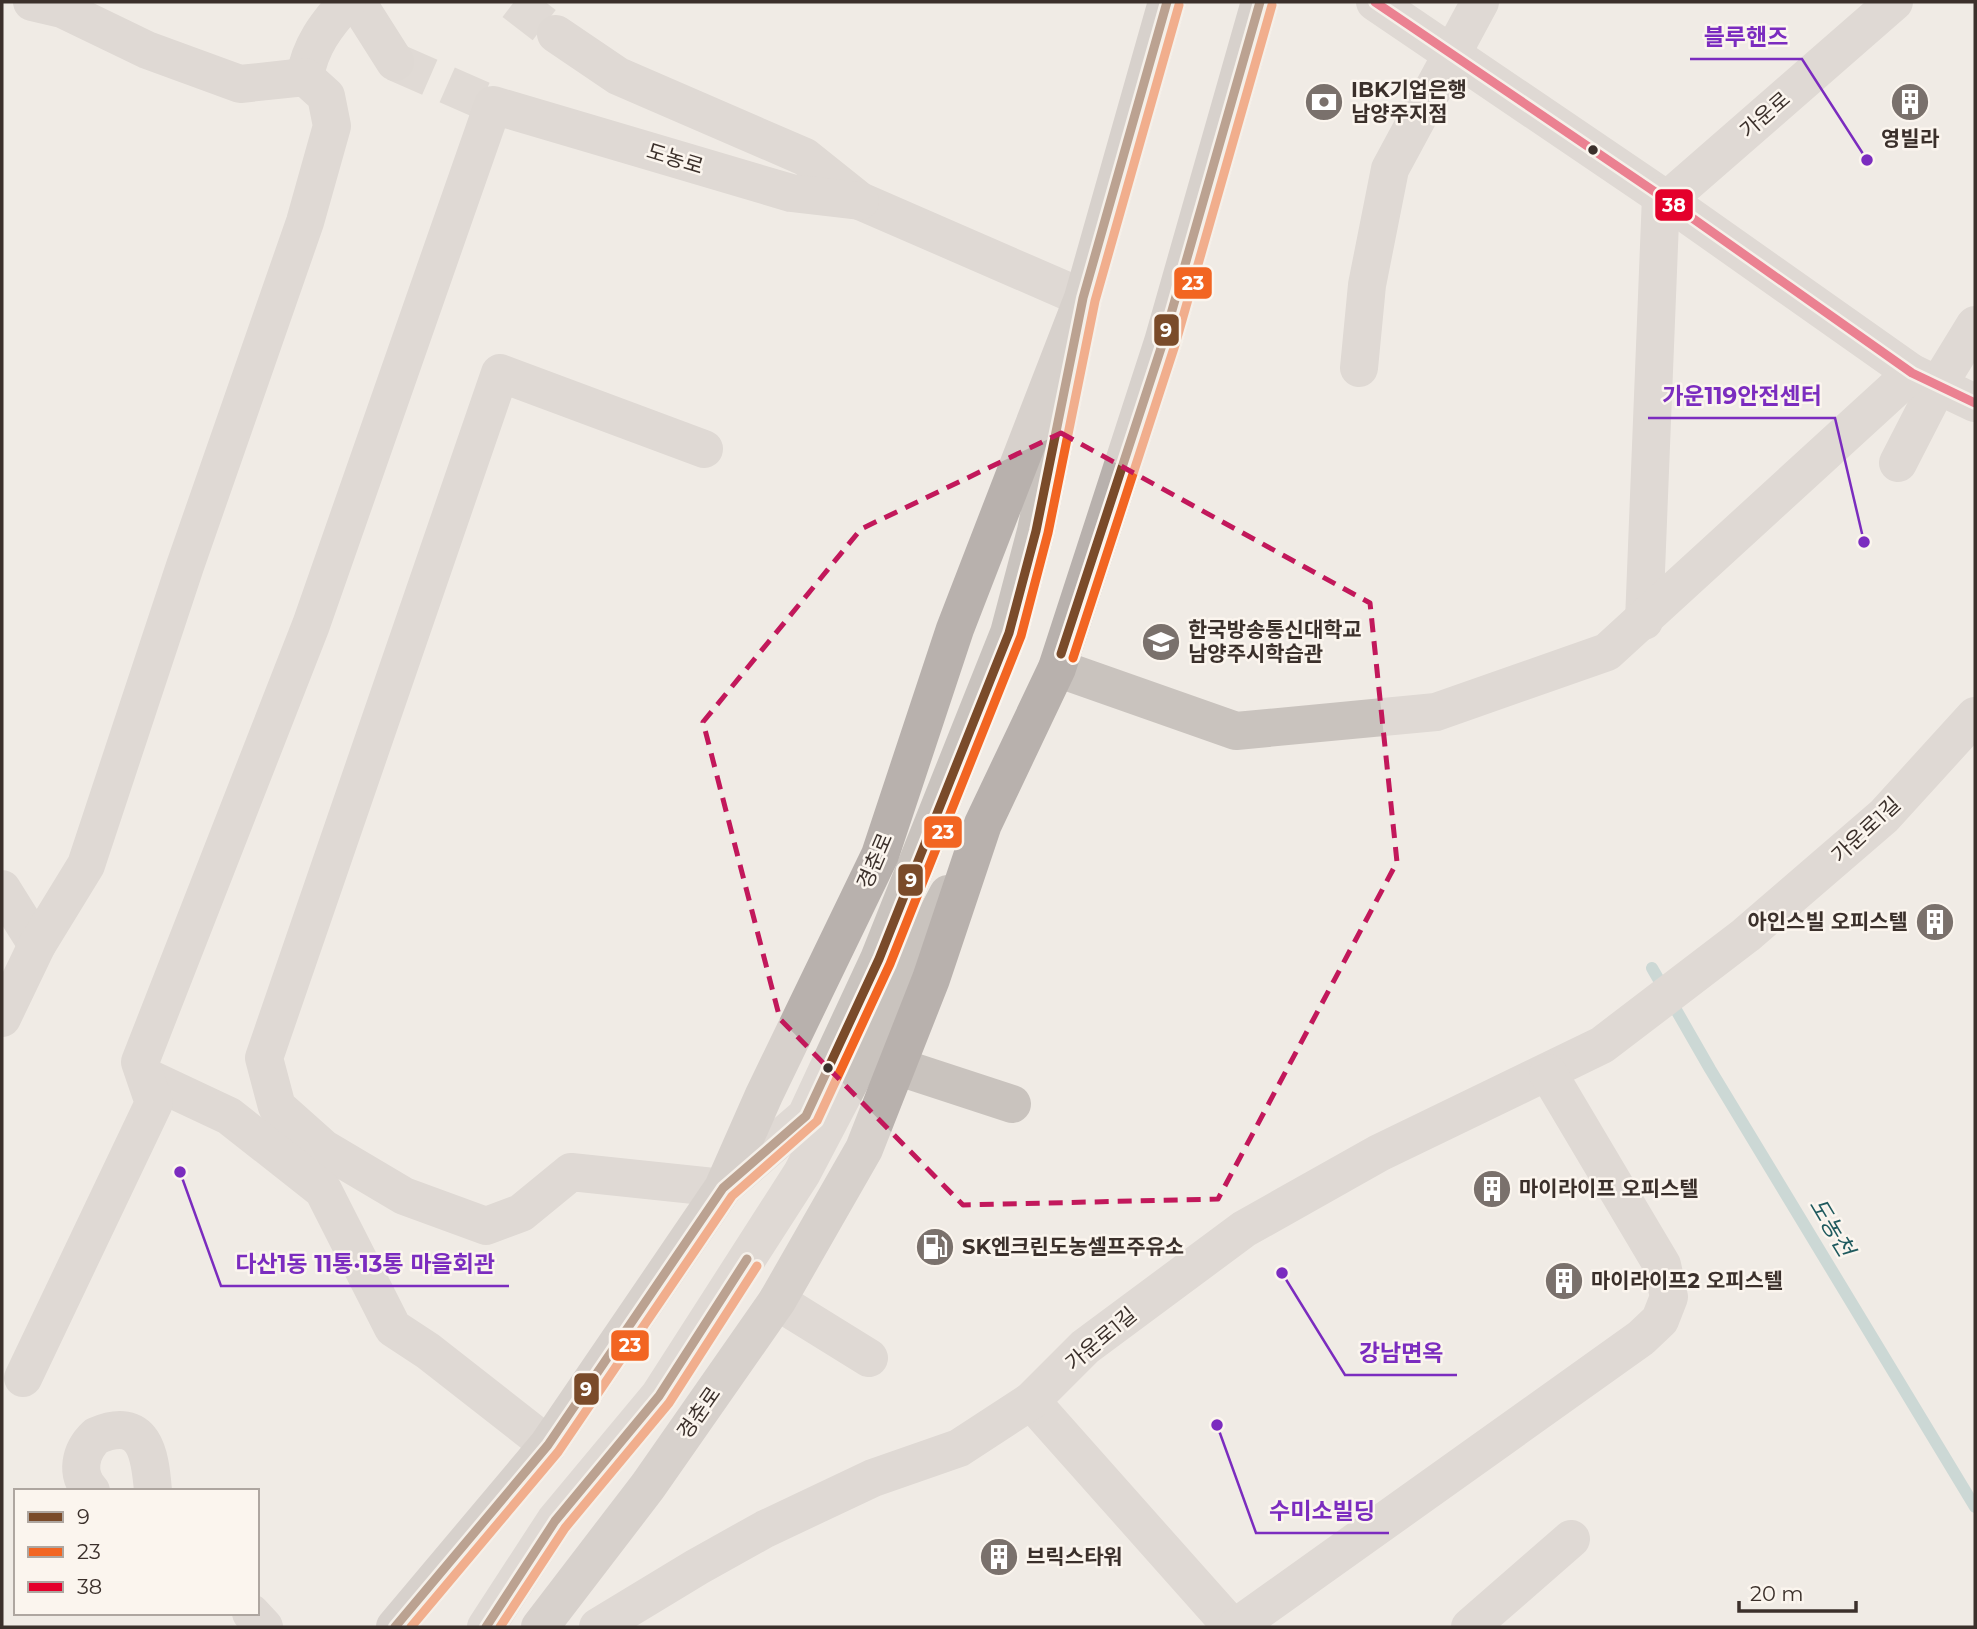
<svg xmlns="http://www.w3.org/2000/svg" width="1977" height="1629" font-family="Montserrat,'Noto Sans KR',sans-serif">
  <style>
    .lines { fill: none; stroke-linecap: round; stroke-linejoin: round }
    .stream { stroke: #a1c2c1; stroke-width: 12 }
    .minor-tunnel { stroke: #ccc6c0; stroke-width: 38; stroke-dasharray: 38 19; stroke-linecap: butt }
    .minor { stroke: #c9c3be; stroke-width: 38 }
    .major { stroke: #b8b1ad; stroke-width: 38 }
    .bus-1-casing { stroke: #fbf5ee; stroke-width: 14 }
    .bus-2-casing { stroke: #fbf5ee; stroke-width: 14 }
    .bus-3-casing { stroke: #fbf5ee; stroke-width: 14 }
    .bus-1 { stroke: #7a4b2a; stroke-width: 9 }
    .bus-2 { stroke: #f26522; stroke-width: 9 }
    .bus-3 { stroke: #e4002b; stroke-width: 9 }
    .marked { fill: none; stroke: #c2185b; stroke-width: 5; stroke-dasharray: 14 9; stroke-linejoin: round }
    .bus-dot { fill: #3b302b; stroke: #fbf5ee; stroke-width: 2.5 }
    .labels { text-anchor: middle; stroke-width: 5; stroke-linejoin: round; paint-order: stroke }
    .poi-label { font-size: 21px; font-weight: bold; fill: #3b302b; stroke: #fbf5ee; text-anchor: start }
    .street-label { font-size: 21px; fill: #3b302b; stroke: #fbf5ee }
    .water-label { font-size: 23px; font-style: italic; fill: #1f5a5e; stroke: #fbf5ee }
    .leader { fill: none; stroke: #7b2cbf; stroke-width: 2.5 }
    .callout-dot { fill: #7b2cbf; stroke: #fbf5ee; stroke-width: 2.5 }
    .callout-label { font-size: 23px; text-anchor: middle; font-weight: bold; fill: #7b2cbf; stroke: #fbf5ee; stroke-width: 5; stroke-linejoin: round; paint-order: stroke }
    .line-badge { stroke: #fbf5ee; stroke-width: 2.5 }
    .badge-label { font-size: 19px; text-anchor: middle; font-weight: bold; fill: #fff }
  </style>
  <rect width="100%" height="100%" fill="#f0ebe5"/>
  <g class="lines">
    <!-- stream -->
    <polyline class="stream" points="1652,968 1710,1069 1975,1507"/>
    <!-- minor-tunnel -->
    <g class="minor-tunnel">
      <polyline points="514,2 556,34"/>
      <polyline points="395,62 493,105"/>
    </g>
    <!-- minor -->
    <g class="minor">
      <polyline points="357,2 395,62"/>
      <polyline points="1375,2 1661,196 1912,373 1975,403"/>
      <polyline points="556,34 618,76 805,157 860,201 1083,298 1036,531 1009,633 879,959 806,1116 723,1188 571,1172 521,1213 486,1226 404,1196 323,1148 277,1107 264,1058 500,373 704,449"/>
      <path d="M305,77C310,46 326,25 347,2"/>
      <polyline points="1667,200 1894,2"/>
      <polyline points="1359,368 1367,285 1390,169 1480,2"/>
      <polyline points="1898,463 1937,387 1975,325"/>
      <polyline points="1644,621 1661,196"/>
      <polyline points="1057,668 1236,731 1436,712 1607,652 1912,373"/>
      <polyline points="2,889 37,945"/>
      <polyline points="2,1018 37,945 86,865 185,566 305,222 332,126 326,96 305,77 240,84 147,50 62,9 32,2"/>
      <polyline points="896,1066 1012,1104"/>
      <polyline points="146,1077 229,1116 323,1190 393,1328 428,1351 548,1445"/>
      <polyline points="777,1301 869,1358"/>
      <polyline points="23,1378 154,1103 140,1062 311,625 493,105 791,193 860,201"/>
      <polyline points="1031,1401 1232,1627"/>
      <path d="M91,1491C75,1474 80,1451 96,1436C145,1415 150,1454 153,1491"/>
      <polyline points="251,1613 264,1627"/>
      <polyline points="486,1627 555,1521 659,1396 802,1173 948,894"/>
      <polyline points="598,1627 697,1567 765,1529 873,1478 959,1448 1031,1401 1085,1347 1244,1229 1379,1153 1602,1045 1746,935 1884,816 1975,716"/>
      <polyline points="1236,1627 1641,1338 1660,1320 1669,1297 1662,1265 1548,1073"/>
      <polyline points="1470,1627 1571,1539"/>
    </g>
    <!-- major -->
    <g class="major">
      <polyline points="395,1627 548,1445 723,1188 764,1095 880,855 955,629 1083,298 1167,2"/>
      <polyline points="540,1627 648,1486 777,1301 864,1149 931,979 983,824 1057,668 1163,342 1260,2"/>
    </g>
    <!-- bus-1 casing -->
    <g class="bus-1-casing">
      <g id="bus-1">
        <polyline points="1061,654 1163,342 1260,2"/>
        <polyline points="395,1627 548,1445 723,1188 806,1116 879,959 1009,633 1036,531 1083,298 1167,2"/>
        <polyline points="486,1627 555,1521 659,1396 747,1259"/>
      </g>
    </g>
    <!-- bus-2 casing -->
    <g class="bus-2-casing">
      <g id="bus-2">
        <polyline points="1073,658 1175,345 1272,5"/>
        <polyline points="411,1627 558,1452 732,1196 817,1121 890,964 1021,636 1048,533 1095,301 1179,5"/>
        <polyline points="500,1627 565,1528 669,1403 757,1266"/>
      </g>
    </g>
    <!-- bus-3 casing -->
    <g class="bus-3-casing">
      <polyline id="bus-3" points="1375,2 1661,196 1912,373 1975,403"/>
    </g>
    <!-- bus-1 -->
    <use href="#bus-1" class="bus-1"/>
    <!-- bus-2 -->
    <use href="#bus-2" class="bus-2"/>
    <!-- bus-3 -->
    <use href="#bus-3" class="bus-3"/>
  </g>
  <!-- marked area -->
  <path d="M0 0H1977V1629H0ZM1061,433L1370,603L1397,862L1218,1199L963,1205L780,1019L703,722L861,529Z" fill="#f0ebe5" fill-opacity=".55" fill-rule="evenodd"/>
  <path class="marked" d="M1061,433L1370,603L1397,862L1218,1199L963,1205L780,1019L703,722L861,529Z"/>
  <!-- icons -->
  <defs>
    <g id="bank-disc" transform="scale(2.0125)"><circle r="9.5" fill="#7a716c" stroke="#fbf5ee"/><path d="M-6-4H6V4H-6ZM0-2.3a2.3 2.3 0 1 0 0 4.6a2.3 2.3 0 1 0 0-4.6Z" fill="#fff"/></g>
    <g id="building-disc" transform="scale(2.0125)"><circle r="9.5" fill="#7a716c" stroke="#fbf5ee"/><path d="M-4-6H4V6H1V3H-1V6H-4ZM-2.5-4.3h1.7v1.8h-1.7ZM.8-4.3h1.7v1.8H.8ZM-2.5-1h1.7V.8h-1.7ZM.8-1h1.7V.8H.8Z" fill="#fff"/></g>
    <g id="university-disc" transform="scale(2.0125)"><circle r="9.5" fill="#7a716c" stroke="#fbf5ee"/><path d="M0-5L7-2L0 1L-7-2ZM-4 1L0 2.5L4 1V4Q0 6-4 4Z" fill="#fff"/></g>
    <g id="fuel-disc" transform="scale(2.0125)"><circle r="9.5" fill="#7a716c" stroke="#fbf5ee"/><path d="M-5.5-6h7V0h2V4h1.3V-2.5L3-4.5l.8-.8L6-3V5H2.5V1h-1V6h-7ZM-4.2-4.7v3.2H.2V-4.7Z" fill="#fff"/></g>
  </defs>
  <g fill-rule="evenodd">
    <use href="#bank-disc" x="1324" y="102"/>
    <use href="#building-disc" x="1910" y="102"/>
    <use href="#university-disc" x="1161" y="642"/>
    <use href="#building-disc" x="1935" y="922"/>
    <use href="#building-disc" x="1492" y="1189"/>
    <use href="#fuel-disc" x="935" y="1247"/>
    <use href="#building-disc" x="1564" y="1281"/>
    <use href="#building-disc" x="999" y="1557"/>
  </g>
  <!-- markers -->
  <g class="bus-dot">
    <circle cx="1593" cy="150" r="6"/>
    <circle cx="828" cy="1068" r="6"/>
  </g>
  <g class="labels">
    <!-- poi labels -->
    <g class="poi-label">
      <text x="1351" y="97">IBK기업은행<tspan x="1351" dy="24">남양주지점</tspan></text>
      <text x="1910" y="146" text-anchor="middle">영빌라</text>
      <text x="1188" y="637">한국방송통신대학교<tspan x="1188" dy="24">남양주시학습관</tspan></text>
      <text x="1908" y="929" text-anchor="end">아인스빌 오피스텔</text>
      <text x="1519" y="1196">마이라이프 오피스텔</text>
      <text x="962" y="1254">SK엔크린도농셀프주유소</text>
      <text x="1591" y="1288">마이라이프2 오피스텔</text>
      <text x="1026" y="1564">브릭스타워</text>
    </g>
    <!-- street labels -->
    <g class="street-label">
      <text transform="translate(1765 115) rotate(-41)" y="7">가운로</text>
      <text transform="translate(675 159) rotate(17)" y="7">도농로</text>
      <text transform="translate(1866 830) rotate(-43)" y="7">가운로1길</text>
      <text transform="translate(875 861) rotate(-67)" y="7">경춘로</text>
      <text transform="translate(1101 1339) rotate(-40)" y="7">가운로1길</text>
      <text transform="translate(699 1413) rotate(-55)" y="7">경춘로</text>
    </g>
    <!-- water labels -->
    <g class="water-label">
      <text transform="translate(1832 1227) rotate(59)" y="8">도농천</text>
    </g>
  </g>
  <!-- callouts -->
  <path class="leader" d="M1867 160L1802 59H1690M1864 542L1835 418H1648M180 1172L221 1286H509M1282 1273L1345 1375H1457M1217 1425L1256 1533H1389"/>
  <g class="callout-dot">
    <circle cx="1867" cy="160" r="7"/>
    <circle cx="1864" cy="542" r="7"/>
    <circle cx="180" cy="1172" r="7"/>
    <circle cx="1282" cy="1273" r="7"/>
    <circle cx="1217" cy="1425" r="7"/>
  </g>
  <g class="callout-label">
    <text x="1746" y="45">블루핸즈</text>
    <text x="1742" y="404">가운119안전센터</text>
    <text x="365" y="1272">다산1동 11통·13통 마을회관</text>
    <text x="1401" y="1361">강남면옥</text>
    <text x="1322" y="1519">수미소빌딩</text>
  </g>
  <g class="line-badge">
    <rect x="1654" y="188" width="40" height="34" rx="7" fill="#e4002b"/>
    <rect x="1173" y="266" width="40" height="34" rx="7" fill="#f26522"/>
    <rect x="1153" y="313" width="27" height="34" rx="7" fill="#7a4b2a"/>
    <rect x="923" y="815" width="40" height="34" rx="7" fill="#f26522"/>
    <rect x="897" y="863" width="27" height="34" rx="7" fill="#7a4b2a"/>
    <rect x="610" y="1329" width="40" height="33" rx="7" fill="#f26522"/>
    <rect x="573" y="1372" width="27" height="34" rx="7" fill="#7a4b2a"/>
  </g>
  <g class="badge-label">
    <text x="1674" y="212">38</text>
    <text x="1193" y="290">23</text>
    <text x="1166" y="337">9</text>
    <text x="943" y="839">23</text>
    <text x="911" y="887">9</text>
    <text x="630" y="1352">23</text>
    <text x="586" y="1396">9</text>
  </g>
  <!-- border -->
  <rect width="1977" height="1629" fill="none" stroke="#3b302b" stroke-width="7"/>
  <!-- legend -->
  <rect x="14" y="1489" width="245" height="126" fill="#fbf5ee" stroke="#aea6a0" stroke-width="2"/>
  <rect x="28" y="1512" width="35" height="10" fill="#7a4b2a" stroke="#aea6a0" stroke-width="2"/>
  <text x="77" y="1524" font-size="21" fill="#3b302b">9</text>
  <rect x="28" y="1547" width="35" height="10" fill="#f26522" stroke="#aea6a0" stroke-width="2"/>
  <text x="77" y="1559" font-size="21" fill="#3b302b">23</text>
  <rect x="28" y="1582" width="35" height="10" fill="#e4002b" stroke="#aea6a0" stroke-width="2"/>
  <text x="77" y="1594" font-size="21" fill="#3b302b">38</text>
  <!-- scale -->
  <path d="M1739 1601v10h117v-10" fill="none" stroke="#3b302b" stroke-width="3.5"/>
  <text x="1750" y="1601" font-size="21" fill="#3b302b" stroke="#fbf5ee" stroke-width="5" paint-order="stroke">20 m</text>
</svg>
